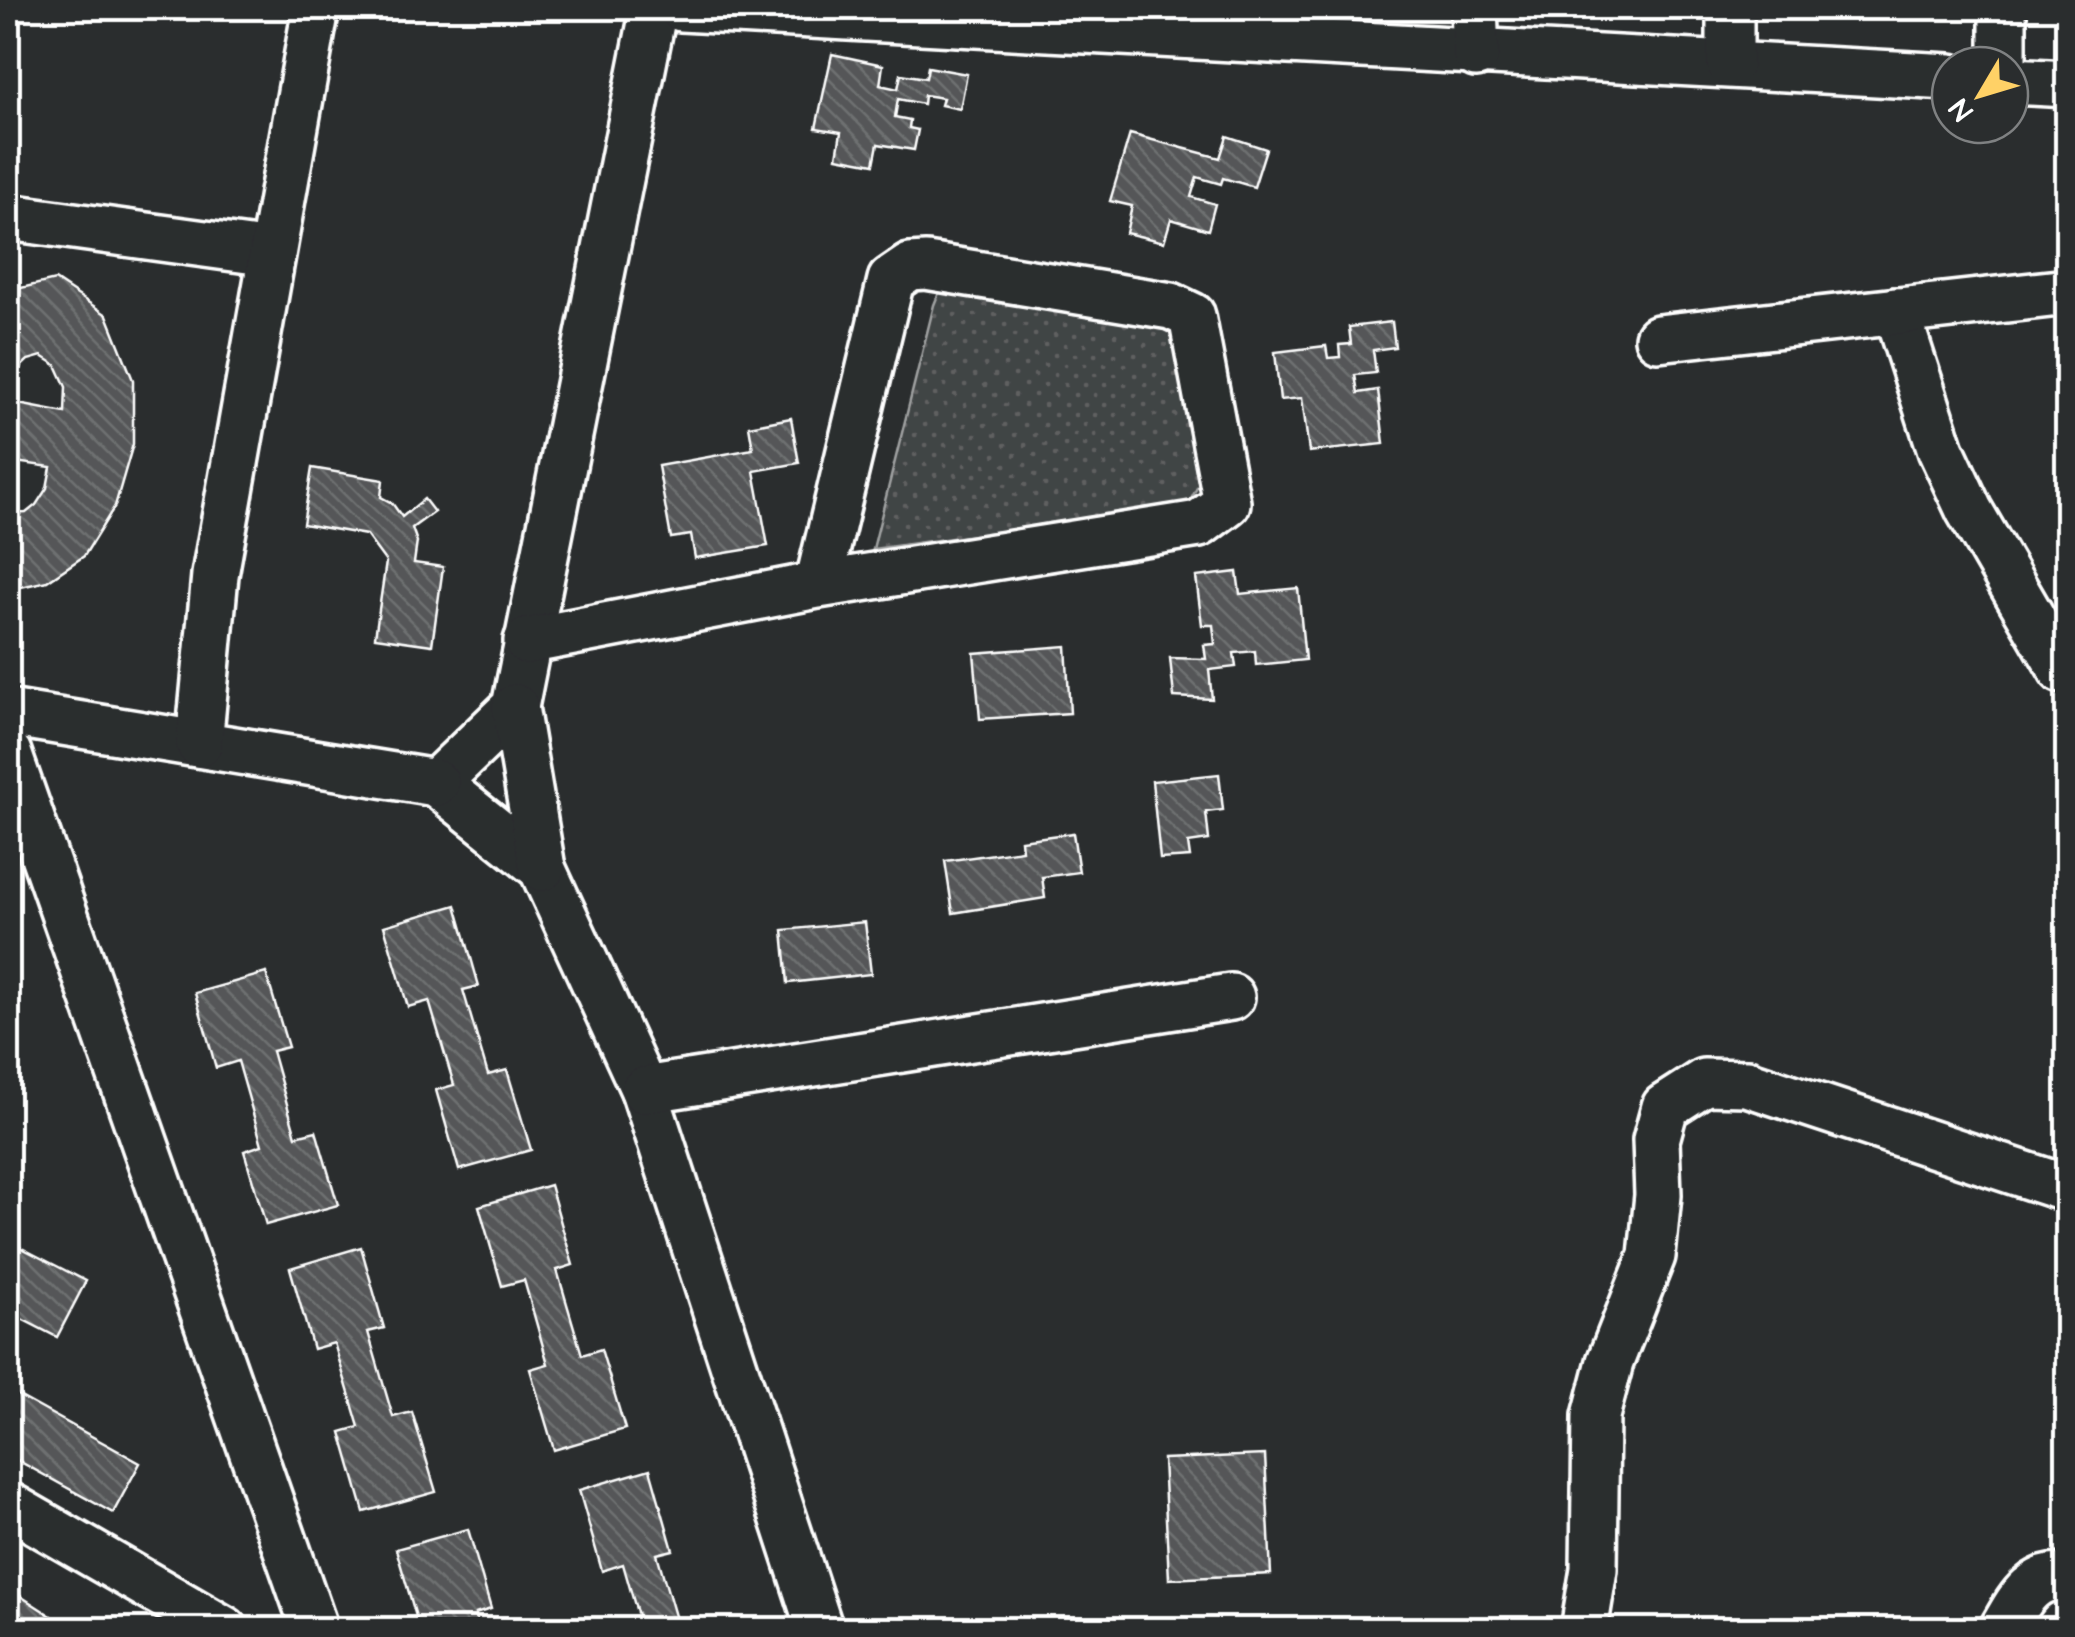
<svg xmlns="http://www.w3.org/2000/svg" width="2075" height="1637" font-family="'Architects Daughter',sans-serif">
  <style>
    .grass { fill: url(#grass-dots); stroke: #a0a2a2; stroke-width: 2.5 }
    .building { fill: url(#building-back-hatch); stroke: #fff; stroke-width: 2.5 }
    .lines { fill: none; stroke-linecap: round; stroke-linejoin: round }
    .minor-casing { stroke: #fff; stroke-width: 52 }
    .minor { stroke: #2a2d2e; stroke-width: 45 }
  </style>
  <defs>
    <pattern id="grass-dots" width="8" height="8" patternUnits="userSpaceOnUse" patternTransform="scale(2.5)"><rect width="8" height="8" fill="#414445"/><path d="M2 2h.1M6 6h.1" fill="none" stroke="#5e6061" stroke-width="1.8" stroke-linecap="round"/></pattern>
    <pattern id="building-back-hatch" width="6" height="6" patternUnits="userSpaceOnUse" patternTransform="scale(2.5)"><rect width="6" height="6" fill="#555758"/><path d="M-1 5l2 2M0 0l6 6M5-1l2 2" fill="none" stroke="#6e7071"/></pattern>
  </defs>
  <rect width="100%" height="100%" fill="#2a2d2e"/>
  <filter id="ink" filterUnits="userSpaceOnUse"><feTurbulence type="fractalNoise" baseFrequency=".01" numOctaves="2"/><feDisplacementMap in="SourceGraphic" scale="20" xChannelSelector="R" yChannelSelector="G"/><feConvolveMatrix kernelMatrix="1 2 1 2 8 2 1 2 1" color-interpolation-filters="sRGB"/></filter>
  <g filter="url(#ink)">
    <!-- grass -->
    <polygon class="grass" points="945,278 1171,306 1206,470 1188,505 873,549 934,305"/>
    <!-- building -->
    <g class="building">
      <polygon points="832,54 883,65 880,85 898,89 901,74 926,78 928,67 967,74 960,109 941,105 943,98 924,95 923,104 898,99 895,117 910,120 909,128 918,130 914,150 878,144 874,164 837,157 841,132 816,128"/>
      <polygon points="1130,134 1220,158 1227,136 1266,149 1254,187 1223,178 1221,184 1197,177 1191,197 1215,204 1208,230 1171,219 1164,242 1126,233 1132,206 1110,201"/>
      <polygon points="55,280 107,315 133,380 133,444 115,506 84,556 47,581 8,590 8,514 26,513 36,505 47,488 51,467 8,461 8,402 65,413 66,387 56,365 42,356 28,360 8,379 8,291"/>
      <polygon points="1392,322 1395,347 1373,350 1376,373 1355,375 1358,393 1378,390 1384,444 1309,452 1302,398 1280,400 1275,352 1326,346 1328,358 1340,357 1339,345 1351,344 1349,327"/>
      <polygon points="791,418 799,463 754,471 768,546 695,558 691,535 671,538 658,466 753,449 749,426"/>
      <polygon points="312,468 383,480 381,497 392,503 402,517 424,499 434,512 412,528 417,542 414,563 443,567 432,645 375,637 386,562 366,535 303,524"/>
      <polygon points="1237,572 1240,594 1298,588 1305,660 1256,665 1255,651 1234,653 1236,667 1209,670 1212,699 1174,697 1170,658 1206,659 1204,645 1215,644 1213,625 1202,625 1196,577"/>
      <polygon points="1066,646 1070,713 980,719 974,653"/>
      <polygon points="1219,774 1223,810 1206,812 1209,840 1188,843 1190,857 1160,859 1152,781"/>
      <polygon points="1073,833 1079,872 1042,877 1045,898 953,913 945,861 1022,850 1021,840"/>
      <polygon points="456,905 479,986 463,990 488,1075 507,1070 531,1150 459,1170 436,1090 454,1085 429,1001 408,1007 384,926"/>
      <polygon points="865,922 871,974 788,983 783,930"/>
      <polygon points="266,973 288,1047 272,1051 296,1136 316,1131 338,1205 266,1225 244,1151 262,1145 238,1061 216,1068 195,993"/>
      <polygon points="550,1185 573,1265 557,1270 582,1355 601,1349 625,1429 554,1450 530,1369 548,1364 524,1280 502,1286 479,1206"/>
      <polygon points="8,1241 86,1281 57,1337 8,1312"/>
      <polygon points="361,1247 384,1328 368,1332 393,1417 412,1412 436,1492 364,1512 341,1432 359,1427 334,1343 313,1349 290,1268"/>
      <polygon points="8,1390 140,1463 113,1513 8,1455"/>
      <polygon points="1265,1455 1271,1574 1169,1579 1163,1459"/>
      <polygon points="650,1469 673,1550 657,1554 679,1630 642,1630 623,1564 602,1571 579,1490"/>
      <polygon points="468,1529 491,1609 475,1614 480,1630 443,1630 441,1624 420,1630 396,1549"/>
      <polygon points="8,1588 73,1630 8,1630"/>
    </g>
    <g class="lines">
      <!-- minor casing -->
      <g class="minor-casing">
        <g id="minor">
          <polyline points="654,8 515,707 436,783 542,868 644,1090 820,1630"/>
          <polyline points="681,8 1950,77"/>
          <polyline points="1474,8 1476,54"/>
          <polyline points="1730,64 1730,8"/>
          <polyline points="2003,65 2003,8"/>
          <polyline points="2010,81 2068,84"/>
          <polyline points="8,217 271,253"/>
          <polyline points="1896,311 1941,450 1969,510 2062,670"/>
          <polyline points="1658,338 2068,292"/>
          <polyline points="527,641 818,585 1199,524 1227,503 1192,316 1171,306 926,266 910,267 891,280 818,585"/>
          <polyline points="515,707 542,868"/>
          <polyline points="8,713 436,783"/>
          <polyline points="199,744 215,575 316,8"/>
          <polyline points="8,753 315,1630"/>
          <polyline points="644,1090 1231,997"/>
          <polyline points="8,1505 225,1630"/>
          <polyline points="1584,1630 1594,1569 1596,1416 1610,1362 1652,1256 1658,1195 1656,1140 1665,1107 1704,1082 1747,1083 2068,1189"/>
          <path d="M2002,1630C2018,1603 2031,1572 2068,1578"/>
        </g>
      </g>
      <!-- minor -->
      <use href="#minor" class="minor"/>
    </g>
  </g>
  <!-- margin -->
  <rect width="2075" height="1637" fill="none" stroke="#2a2d2e" stroke-width="40"/>
  <rect x="20" y="20" width="2035" height="1597" fill="none" stroke="#fff" stroke-width="4" filter="url(#ink)"/>
  <!-- north arrow -->
  <g transform="translate(1980 95) rotate(232)"><circle r="48" fill="#2a2d2e" stroke="#7f8182" stroke-width="2.5"/>
  <path d="M0-8L18 38L0 25L-18 38Z" fill="#ffd166"/>
  <text y="-15" font-size="28" font-weight="bold" text-anchor="middle" fill="#ffffff">N</text>
  </g>
</svg>
